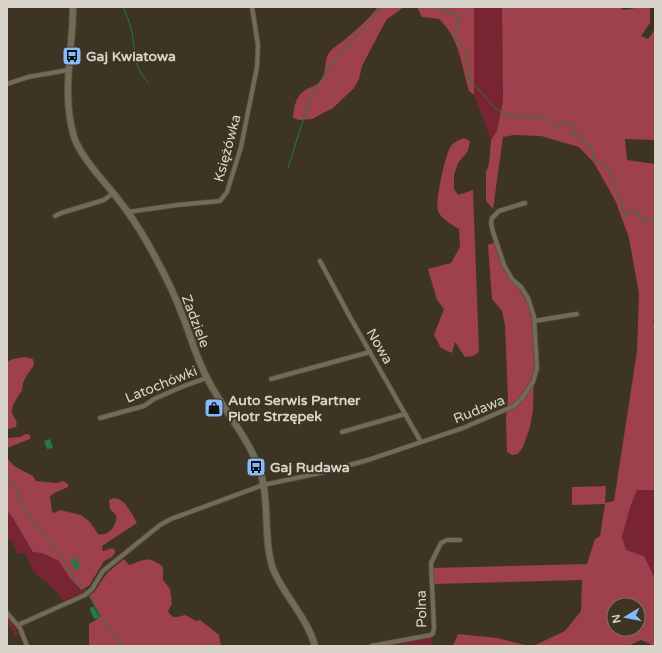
<svg xmlns="http://www.w3.org/2000/svg" width="662" height="653" font-family="'Varela Round',sans-serif">
  <style>
    .green { fill: #792432 }
    .forest { fill: #9e414d; fill-rule: evenodd }
    .water { fill: #227c41 }
    .lines { fill: none; stroke-linecap: round; stroke-linejoin: round }
    .stream { stroke: #227c41; stroke-width: 1 }
    .street-casing { stroke: #575041; stroke-width: 5.5 }
    .secondary-casing { stroke: #575041; stroke-width: 8 }
    .street { stroke: #746a58; stroke-width: 4 }
    .secondary { stroke: #746a58; stroke-width: 6 }
    .labels { text-anchor: middle; stroke-width: 4; stroke-linejoin: round; paint-order: stroke }
    .poi-label { font-size: 14px; font-weight: bold; fill: #d9d4ca; stroke: #3d3424; text-anchor: start }
    .street-label { font-size: 14px; fill: #d9d4ca; stroke: #3d3424 }
  </style>
  <rect width="100%" height="100%" fill="#3d3424"/>
  <!-- green -->
  <g class="green">
    <polygon points="473,7 502,7 503,100 497,131 491,140 474,95"/>
    <path d="M637,489L655,490V581V579C648,573 630,557 626,550C617,533 630,505 637,489Z"/>
    <polygon points="7,511 42,553 59,561 70,578 80,590 83,589 85,592 63,601 55,590 35,573 30,565 26,554 23,553 18,554 11,539 7,541"/>
    <polygon points="9,618 19,635 14,636 14,631 7,624 7,619"/>
    <polygon points="431,637 432,645 398,646 397,642"/>
  </g>
  <!-- forest -->
  <g class="forest">
    <path d="M378,7H403L399,11L387,19L383,26L362,66L359,79L354,88L333,108L312,119L299,120L293,118C294,105 296,95 307,89C312,87 317,85 320,81C328,72 323,61 329,53C332,48 338,45 343,41C355,31 368,20 378,7Z"/>
    <path d="M417,7H474V95L469,91C461,64 460,39 439,19L422,17Z"/>
    <path d="M502,7H619L624,10L641,7H650V23L641,36L648,39L655,30V140L625,139L627,160L655,164V278H653L655,282V320H653L655,327V490H637L630,507L622,537L626,550L644,556L655,579V646L641,640L628,646H533L565,631L581,611L582,580L433,584L432,568L587,564L595,539L600,536L605,504L572,505V487L606,486L605,503L614,501L637,351L639,294L629,238L616,202L606,184L594,163L579,147L541,136L514,135L503,137L493,209L486,201V172L489,164L491,140L497,131L503,100ZM614,605H638V629H614Z"/>
    <path d="M464,138L470,141L468,151L458,163L454,175V189L458,195L473,190L479,352L473,356L465,357L455,342L452,353L441,348L434,335L444,309L437,300L428,269L451,263L460,247L459,229C453,225 441,219 438,211C435,202 445,154 451,146C454,142 459,140 464,138Z"/>
    <polygon points="494,243 507,274 521,291 528,305 533,326 534,364 533,410 530,427 523,447 518,454 512,455 507,452 506,419 508,399 505,325 502,311 492,299 488,245"/>
    <path d="M24,357L33,359L34,365C31,370 26,375 24,381C22,384 23,387 22,390C19,396 13,402 12,410C11,417 19,419 16,427L7,429V362L13,359Z"/>
    <polygon points="26,434 30,435 30,439 7,448 7,438 20,437"/>
    <path d="M7,458L14,466L33,476L36,481L57,483L63,481L68,484V487L54,493L50,497L52,511L54,513L60,510L81,515L90,522L98,534C108,537 118,525 116,515L110,509L109,500C122,492 132,514 137,523L102,546L103,551L112,548L115,550V553L112,557L104,561L89,586L81,590L70,578L59,561L42,553L33,552L13,518L7,511Z"/>
    <path d="M124,559L129,565C145,560 148,555 163,567V580L170,589L172,604L168,611C173,620 176,617 185,615L196,621L200,620L219,635L221,646H89V624L99,618L100,616L89,596L95,591L107,573Z"/>
    <polygon points="458,634 497,638 529,646 453,646"/>
  </g>
  <!-- water -->
  <g class="water">
    <polygon points="50,439 53,448 47,449 44,441"/>
    <polygon points="76,557 80,568 75,570 71,560"/>
    <polygon points="91,607 94,607 99,616 99,618 94,619 90,610"/>
  </g>
  <g class="lines">
    <!-- stream -->
    <g class="stream">
      <path d="M123,7C126,14 129,21 131,28C137,50 130,63 148,82"/>
      <polyline points="435,7 447,12 457,14 459,18 455,33 457,41 463,46 467,52 469,79 494,107 502,113 514,116 547,118 556,129 563,122 569,123 574,127 571,132 572,134 582,135 581,141 592,146 593,159 609,169 625,214 627,215 633,210 638,211 641,221 648,219 653,221 655,226"/>
      <polyline points="288,168 310,98 334,61 382,7"/>
      <polyline points="7,478 16,487 18,498 32,520 65,561 73,578 86,591"/>
      <polyline points="89,595 104,621 119,640 119,646"/>
    </g>
    <!-- street casing -->
    <g class="street-casing">
      <g id="street">
        <polyline points="7,84 28,77 68,70"/>
        <polyline points="128,212 177,205 220,201 227,192 241,147 257,67 258,45 252,7"/>
        <polyline points="55,216 61,213 104,200 113,193"/>
        <polyline points="320,261 350,317 421,442"/>
        <polyline points="534,321 577,314"/>
        <polyline points="271,379 370,352"/>
        <polyline points="100,418 144,406 154,399 184,386 206,378"/>
        <polyline points="342,432 405,414"/>
        <polyline points="7,613 20,628 27,646"/>
        <polyline points="18,625 85,595 92,589 103,571 160,525 171,519 263,485 320,473 368,460 463,428 514,406 522,398 533,382 537,368 534,317 528,298 521,287 512,279 504,265 493,232 491,223 492,218 499,211 525,203"/>
        <polyline points="371,646 431,635 433,633 434,628 431,563 441,543 447,540 460,540"/>
      </g>
    </g>
    <!-- secondary casing -->
    <g class="secondary-casing">
      <path id="secondary" d="M73,7C73,51 61,93 74,137C81,157 101,178 114,194C127,210 138,226 148,244C161,267 174,292 183,317C191,337 196,357 206,376C222,409 248,436 260,471C270,501 263,540 273,569C284,596 307,617 315,646"/>
    </g>
    <!-- street -->
    <use href="#street" class="street"/>
    <!-- secondary -->
    <use href="#secondary" class="secondary"/>
  </g>
  <!-- icons -->
  <defs>
    <g id="bus-square" transform="scale(1)"><rect x="-9" y="-9" width="18" height="18" rx="4" fill="#85bbfb" stroke="#3d3424"/><path d="M-5-6H5V4H4V6H2V4H-2V6H-4V4H-5ZM-3.5-4V0h7V-4ZM-3.5 1.2v1.5H-2V1.2ZM2 1.2v1.5H3.5V1.2Z" fill="#111"/></g>
    <g id="shop-square" transform="scale(1)"><rect x="-9" y="-9" width="18" height="18" rx="4" fill="#85bbfb" stroke="#3d3424"/><path d="M-5-2.5h2.3a2.7 3.5 0 0 1 5.4 0H5L5.5 6h-11ZM-1.5-2.5h3a1.5 2.3 0 0 0-3 0Z" fill="#111"/></g>
  </defs>
  <g fill-rule="evenodd">
    <use href="#bus-square" x="72" y="56"/>
    <use href="#shop-square" x="214" y="408"/>
    <use href="#bus-square" x="256" y="467"/>
  </g>
  <g class="labels">
    <!-- poi labels -->
    <g class="poi-label">
      <text x="86" y="61">Gaj Kwiatowa</text>
      <text x="228" y="405">Auto Serwis Partner<tspan x="228" dy="16">Piotr Strzępek</tspan></text>
      <text x="270" y="472">Gaj Rudawa</text>
    </g>
    <!-- street labels -->
    <g class="street-label">
      <text transform="translate(227 148) rotate(-75)" y="5">Księżówka</text>
      <text transform="translate(196 321) rotate(69)" y="5">Zadziele</text>
      <text transform="translate(380 346) rotate(60)" y="5">Nowa</text>
      <text transform="translate(161 384) rotate(-22)" y="5">Latochówki</text>
      <text transform="translate(479 409) rotate(-22)" y="5">Rudawa</text>
      <text transform="translate(421 609) rotate(-91)" y="5">Polna</text>
    </g>
  </g>
  <!-- border -->
  <rect width="662" height="653" fill="none" stroke="#d9d4ca" stroke-width="16"/>
  <!-- north arrow -->
  <g transform="translate(626 617) rotate(260)"><circle r="19" fill="#3d3424" stroke="#7b7466"/>
  <path d="M0-3L7 15L0 10L-7 15Z" fill="#85bbfb"/>
  <text y="-6" font-size="11" font-weight="bold" text-anchor="middle" fill="#d9d4ca">N</text>
  </g>
</svg>
